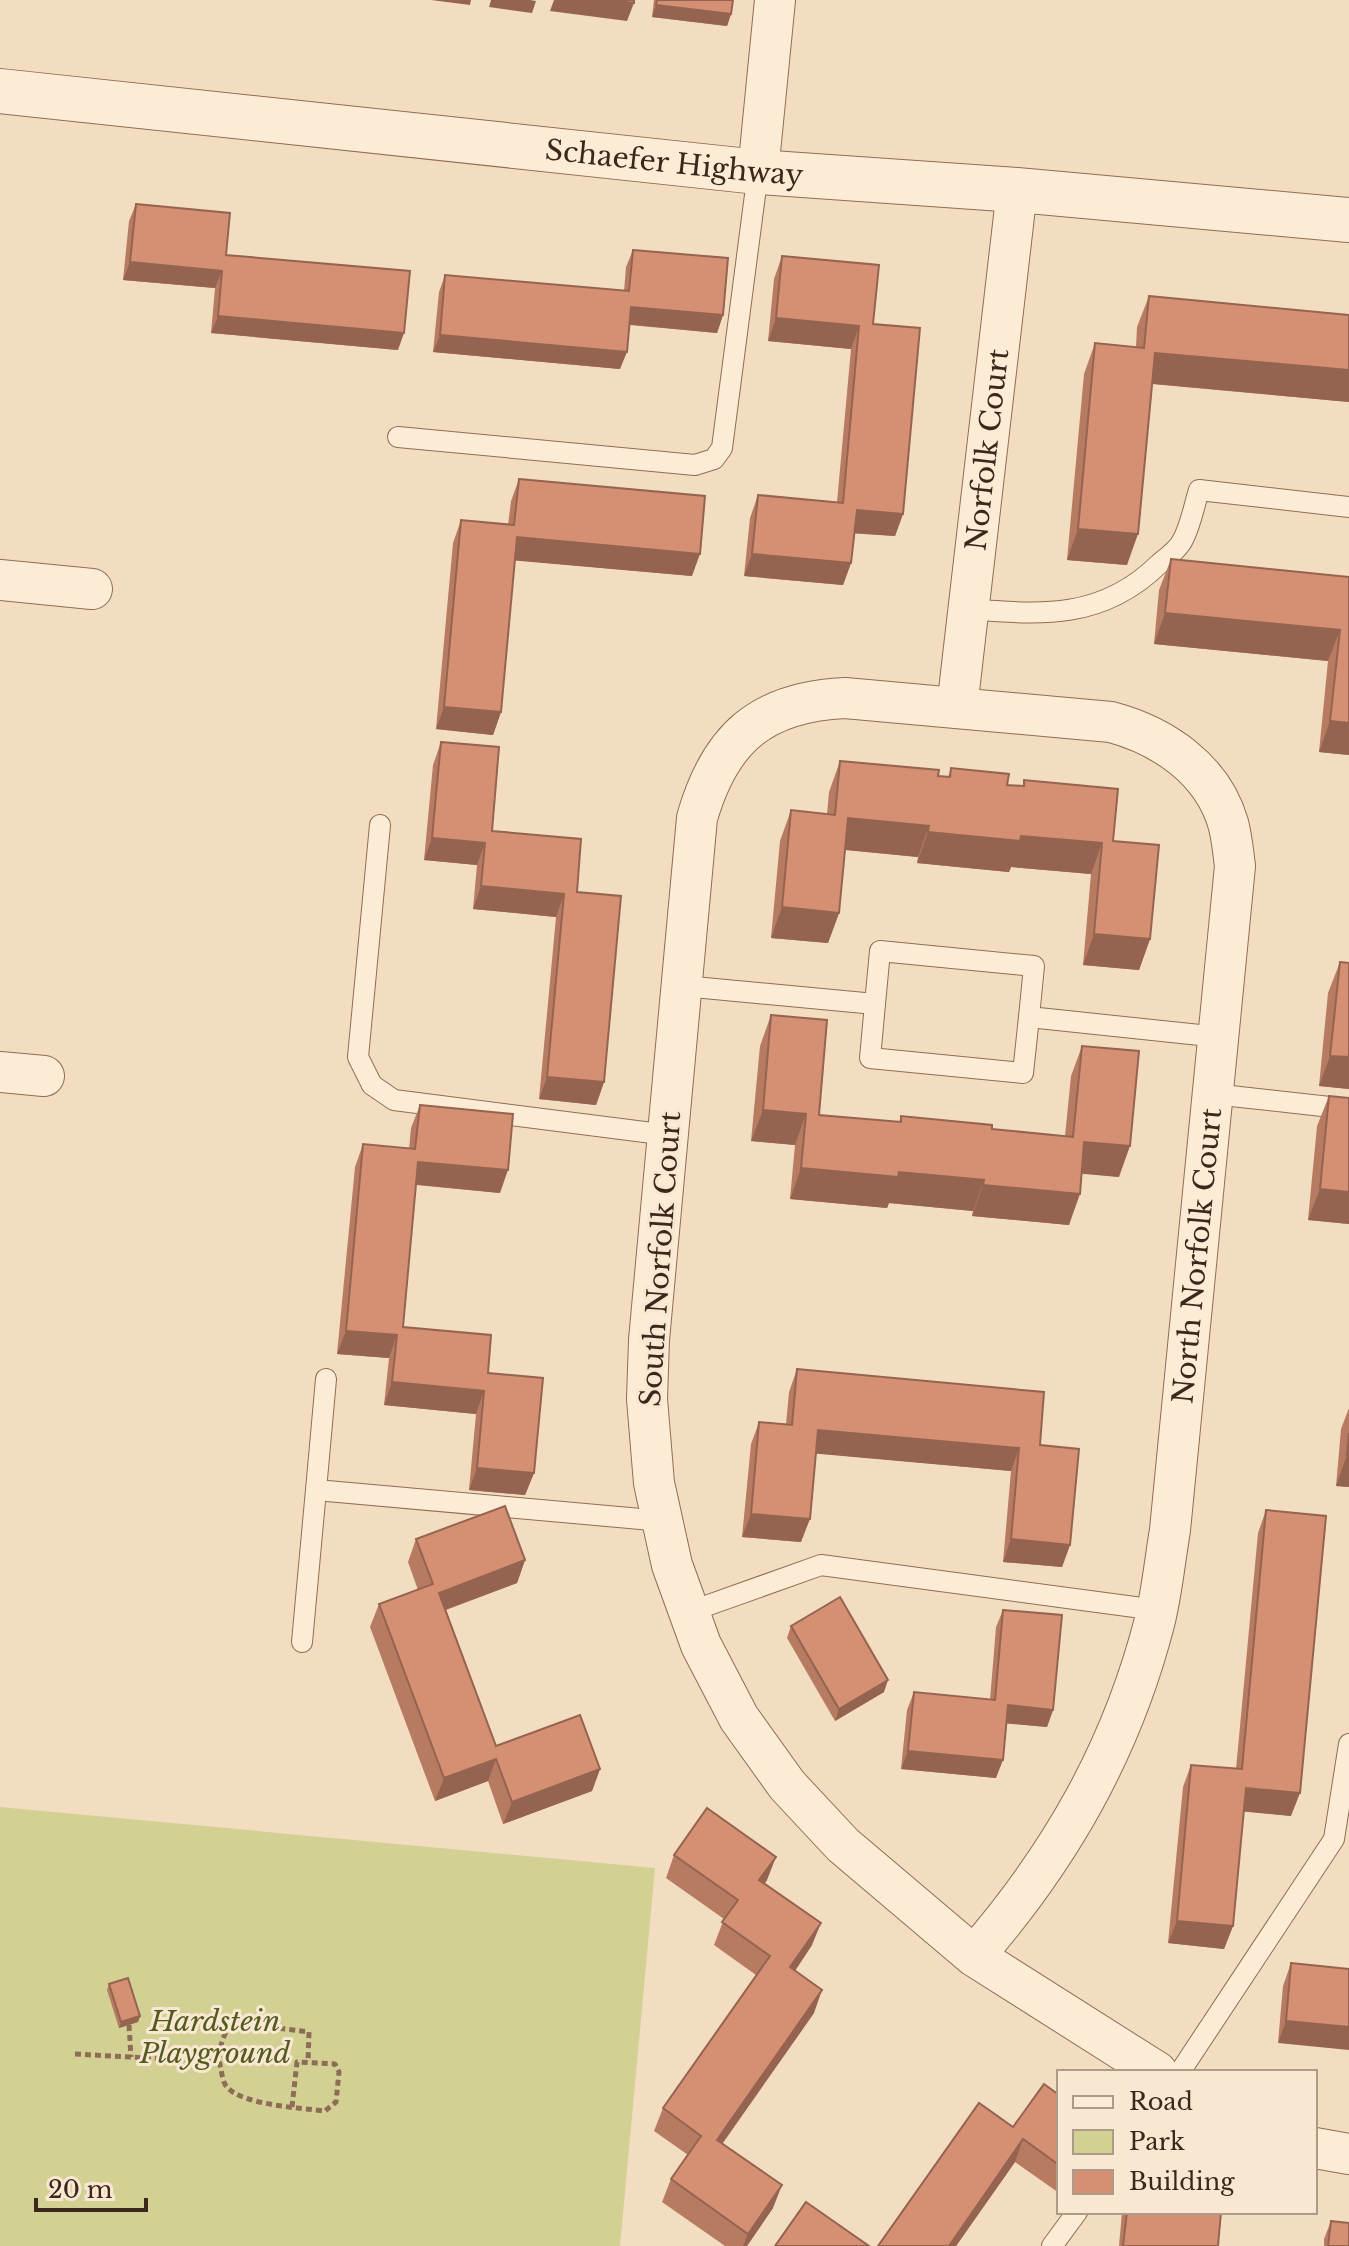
<svg xmlns="http://www.w3.org/2000/svg" width="1349" height="2246" font-family="'Libre Baskerville',serif">
  <style>
    .green { fill: #d2d193 }
    .lines { fill: none; stroke-linecap: round; stroke-linejoin: round }
    .service-casing { stroke: #8e6d56; stroke-width: 22 }
    .minor-casing { stroke: #8e6d56; stroke-width: 42 }
    .tertiary-casing { stroke: #8e6d56; stroke-width: 46 }
    .path { stroke: #8e6d56; stroke-width: 5; stroke-dasharray: 6 4; stroke-linecap: butt }
    .service { stroke: #fcecd5; stroke-width: 20 }
    .minor { stroke: #fcecd5; stroke-width: 40 }
    .tertiary { stroke: #fcecd5; stroke-width: 44 }
    .wall { fill: #b77b62 }
    .shaded-wall { fill: #956450 }
    .building { fill: #d58f72; stroke: #956450; stroke-width: 2 }
    .labels { text-anchor: middle; stroke-width: 6; stroke-linejoin: round; paint-order: stroke }
    .street-label { font-size: 28px; fill: #3c271c; stroke: #f9e8d1 }
    .park-label { font-size: 28px; font-style: italic; fill: #545b20; stroke: #f9e8d1 }
  </style>
  <rect width="100%" height="100%" fill="#f3ddc0"/>
  <!-- green -->
  <polygon class="green" points="0,1807 655,1868 620,2246 0,2246"/>
  <g class="lines">
    <!-- service casing -->
    <g class="service-casing">
      <g id="service">
        <polyline points="398,437 695,465 714,459 722,448 758,172"/>
        <path d="M968,609C1042,615 1102,620 1159,564C1166,558 1176,551 1181,543C1190,529 1194,506 1199,490L1349,507"/>
        <polyline points="380,825 358,1057 372,1085 394,1100 668,1135"/>
        <polyline points="683,986 875,1004 880,951 1034,966 1029,1017 1219,1037"/>
        <polyline points="875,1004 870,1058 1023,1073 1029,1017"/>
        <polyline points="1213,1094 1349,1109"/>
        <polyline points="326,1379 316,1490 663,1521"/>
        <polyline points="689,1612 821,1565 1157,1610"/>
        <polyline points="302,1642 316,1490"/>
        <polyline points="1180,2072 1334,1839 1349,1744"/>
        <polyline points="1052,2246 1077,2212"/>
      </g>
    </g>
    <!-- minor casing -->
    <g class="minor-casing">
      <g id="minor">
        <polyline points="758,172 775,0"/>
        <polyline points="0,580 92,589"/>
        <path id="s1" d="M957,708L1017,190"/>
        <polyline points="0,1072 44,1076"/>
        <path id="s2" d="M974,1956C1061,1856 1122,1749 1155,1620C1162,1591 1165,1560 1170,1530L1235,866C1233,852 1232,837 1228,823C1212,769 1163,736 1111,722L845,698C761,702 720,738 697,818L649,1340L647,1399L654,1483L672,1565L701,1645L739,1718L787,1785L843,1845L974,1956L1157,2072"/>
        <polyline points="1315,2148 1349,2154"/>
      </g>
    </g>
    <!-- tertiary casing -->
    <g class="tertiary-casing">
      <g id="tertiary">
        <path id="s3" d="M0,91L758,172L1017,190L1349,220"/>
      </g>
    </g>
    <!-- path -->
    <g class="path">
      <polyline points="129,2025 131,2057"/>
      <polyline points="75,2054 219,2062"/>
      <path d="M292,2107L297,2062L335,2064L339,2072L336,2102L325,2111C301,2108 242,2105 227,2087C223,2083 222,2075 221,2069C216,2052 223,2036 232,2021L248,2017L260,2026L309,2032L308,2062"/>
    </g>
    <!-- service -->
    <use href="#service" class="service"/>
    <!-- minor -->
    <use href="#minor" class="minor"/>
    <!-- tertiary -->
    <use href="#tertiary" class="tertiary"/>
  </g>
  <!-- wall -->
  <g class="wall">
    <polygon points="654,0 733,0 731,14 727,26 652,17"/>
    <polygon points="136,204 226,255 398,350 211,333 215,288 123,280 129,221"/>
    <polygon points="633,250 723,315 717,333 629,325 620,369 433,352 439,292 445,275 624,291 626,267"/>
    <polygon points="782,256 873,324 903,514 895,536 854,533 851,563 843,585 744,576 750,518 758,495 837,502 851,349 768,341 774,279"/>
    <polygon points="1149,296 1349,315 1349,402 1152,384 1127,565 1067,560 1084,374 1095,343 1136,347 1137,327"/>
    <polygon points="519,479 692,576 515,560 501,712 493,735 436,729 453,543 461,520 508,525 511,501"/>
    <polygon points="1171,559 1349,577 1349,755 1319,752 1328,661 1154,644 1159,590"/>
    <polygon points="441,742 492,831 577,892 604,1082 596,1105 539,1099 556,917 473,909 477,865 424,860 433,765"/>
    <polygon points="840,761 948,777 951,768 1007,785 1023,786 1024,780 1113,841 1150,939 1139,970 1083,965 1091,874 1011,867 1009,872 917,863 918,857 845,850 839,913 828,943 771,938 780,841 791,810 827,814 829,792"/>
    <polygon points="1340,962 1349,963 1349,1089 1319,1086 1328,993"/>
    <polygon points="771,1015 819,1115 899,1122 901,1116 992,1129 1065,1136 1071,1076 1082,1046 1119,1177 1082,1173 1069,1225 972,1216 973,1211 889,1203 887,1208 790,1199 795,1145 751,1141 760,1046"/>
    <polygon points="1329,1096 1349,1224 1308,1220 1317,1126"/>
    <polygon points="420,1105 500,1193 416,1185 403,1327 488,1373 534,1473 525,1495 469,1490 476,1414 384,1405 389,1358 337,1354 355,1167 363,1144 409,1149 411,1128"/>
    <polygon points="797,1369 1040,1445 1070,1545 1062,1567 1003,1562 1011,1471 816,1453 801,1542 742,1537 751,1444 759,1422 786,1424 789,1392"/>
    <polygon points="1349,1408 1349,1487 1336,1486 1341,1429"/>
    <polygon points="1266,1510 1291,1816 1244,1811 1233,1926 1224,1949 1168,1943 1183,1787 1191,1765 1236,1769 1258,1533"/>
    <polygon points="416,1539 525,1560 517,1583 446,1610 496,1746 600,1769 592,1791 503,1824 488,1781 435,1801 370,1627 379,1604 418,1590 408,1562"/>
    <polygon points="1003,1610 1053,1710 1047,1727 1006,1723 996,1778 901,1769 907,1710 914,1692 990,1700 996,1627"/>
    <polygon points="791,1626 884,1692 835,1721 787,1638"/>
    <polygon points="674,1855 767,1880 765,1883 812,1945 795,1971 814,2013 723,2143 773,2208 747,2246 725,2246 662,2202 671,2179 688,2155 654,2131 663,2108 756,1975 714,1945 724,1919 666,1878"/>
    <polygon points="1291,1963 1349,1969 1278,2043 1283,1986"/>
    <polygon points="109,1984 140,2016 138,2022 119,2028 107,1990"/>
    <polygon points="1059,2095 1059,2193 1015,2162 956,2246 878,2246 1013,2127"/>
    <polygon points="1122,2212 1221,2212 1218,2246 1119,2246"/>
    <polygon points="1331,2221 1349,2246 1324,2246 1324,2239"/>
  </g>
  <!-- shaded-wall -->
  <g class="shaded-wall">
    <polygon points="431,0 471,0 470,5"/>
    <polygon points="491,0 530,0 536,1 532,13 489,7"/>
    <polygon points="554,0 608,0 634,3 627,21 550,11"/>
    <polygon points="656,5 731,14 727,26 652,17"/>
    <polygon points="130,262 222,271 215,288 123,280"/>
    <polygon points="631,307 723,315 717,333 625,324"/>
    <polygon points="218,316 404,333 398,350 211,333"/>
    <polygon points="776,318 859,326 851,349 768,341"/>
    <polygon points="440,335 627,352 620,369 433,352"/>
    <polygon points="1155,353 1349,370 1349,402 1144,383"/>
    <polygon points="857,510 903,514 895,536 848,533"/>
    <polygon points="1078,529 1138,534 1127,565 1067,560"/>
    <polygon points="517,537 700,554 692,576 509,560"/>
    <polygon points="752,554 851,563 843,585 744,576"/>
    <polygon points="1165,613 1340,630 1328,661 1154,644"/>
    <polygon points="444,707 501,712 493,735 436,729"/>
    <polygon points="1330,721 1349,723 1349,755 1319,752"/>
    <polygon points="848,818 929,826 918,857 837,849"/>
    <polygon points="928,832 1021,836 1102,843 1091,874 1011,867 1009,872 917,863"/>
    <polygon points="432,838 485,843 477,865 424,860"/>
    <polygon points="481,886 564,894 556,917 473,909"/>
    <polygon points="782,907 839,913 828,943 771,938"/>
    <polygon points="1094,934 1150,939 1139,970 1083,965"/>
    <polygon points="1330,1056 1349,1057 1349,1089 1319,1086"/>
    <polygon points="547,1077 604,1082 596,1105 539,1099"/>
    <polygon points="763,1110 806,1114 795,1145 751,1141"/>
    <polygon points="1084,1142 1130,1146 1119,1177 1073,1173"/>
    <polygon points="418,1162 508,1170 500,1193 410,1184"/>
    <polygon points="801,1168 899,1172 984,1180 973,1211 889,1203 887,1208 790,1199"/>
    <polygon points="983,1185 1080,1194 1069,1225 972,1216"/>
    <polygon points="1320,1189 1349,1192 1349,1224 1308,1220"/>
    <polygon points="346,1331 397,1335 389,1358 337,1354"/>
    <polygon points="392,1382 484,1391 476,1414 384,1405"/>
    <polygon points="818,1430 1019,1448 1011,1471 809,1453"/>
    <polygon points="1347,1455 1349,1455 1349,1487 1336,1486"/>
    <polygon points="477,1468 534,1473 525,1495 469,1490"/>
    <polygon points="751,1514 810,1519 801,1542 742,1537"/>
    <polygon points="1011,1539 1070,1545 1062,1567 1003,1562"/>
    <polygon points="525,1560 517,1583 431,1615 439,1593"/>
    <polygon points="888,1680 884,1692 835,1721 839,1709"/>
    <polygon points="1008,1705 1053,1710 1047,1727 1001,1723"/>
    <polygon points="908,1751 1003,1760 996,1778 901,1769"/>
    <polygon points="496,1759 488,1781 435,1801 444,1778"/>
    <polygon points="600,1769 592,1791 503,1824 512,1802"/>
    <polygon points="1246,1788 1300,1793 1291,1816 1238,1811"/>
    <polygon points="776,1857 767,1880 751,1902 759,1880"/>
    <polygon points="1177,1921 1233,1926 1224,1949 1168,1943"/>
    <polygon points="821,1923 812,1945 782,1990 790,1967"/>
    <polygon points="822,1990 814,2013 709,2162 717,2140"/>
    <polygon points="140,2016 138,2022 119,2028 121,2022"/>
    <polygon points="1286,2021 1349,2027 1349,2050 1278,2043"/>
    <polygon points="1023,2139 1015,2162 956,2246 949,2246"/>
    <polygon points="782,2185 773,2208 747,2246 743,2246 748,2234"/>
  </g>
  <!-- building -->
  <g class="building">
    <polygon points="608,0 634,0 634,3"/>
    <polygon points="657,0 733,0 731,14 656,5"/>
    <polygon points="136,204 230,213 226,255 410,271 404,333 218,316 222,271 130,262"/>
    <polygon points="633,250 728,258 723,315 631,307 627,352 440,335 445,275 629,291"/>
    <polygon points="782,256 879,265 873,324 920,328 903,514 857,510 851,563 752,554 758,495 843,503 859,326 776,318"/>
    <polygon points="1149,296 1349,315 1349,370 1155,353 1138,534 1078,529 1095,343 1144,348"/>
    <polygon points="519,479 705,496 700,554 517,537 501,712 444,707 461,520 514,525"/>
    <polygon points="1171,559 1349,577 1349,723 1330,721 1340,630 1165,613"/>
    <polygon points="441,742 499,747 492,831 581,839 577,892 621,896 604,1082 547,1077 564,894 481,886 485,843 432,838"/>
    <polygon points="840,761 939,770 938,776 950,777 951,768 1009,774 1007,785 1024,786 1024,780 1118,789 1113,841 1159,845 1150,939 1094,934 1102,843 1021,836 1020,841 928,832 929,826 848,818 839,913 782,907 791,810 835,815"/>
    <polygon points="1340,962 1349,963 1349,1057 1330,1056"/>
    <polygon points="771,1015 827,1020 819,1115 901,1122 901,1116 992,1125 992,1129 1073,1137 1082,1046 1139,1051 1130,1146 1084,1142 1080,1194 983,1185 984,1180 899,1172 898,1177 801,1168 806,1114 763,1110"/>
    <polygon points="1329,1096 1349,1098 1349,1192 1320,1189"/>
    <polygon points="420,1105 513,1114 508,1170 418,1162 403,1327 491,1335 488,1373 543,1378 534,1473 477,1468 484,1391 392,1382 397,1335 346,1331 363,1144 415,1149"/>
    <polygon points="797,1369 1044,1392 1040,1445 1079,1449 1070,1545 1011,1539 1019,1448 818,1430 810,1519 751,1514 759,1422 792,1425"/>
    <polygon points="1349,1433 1349,1455 1347,1455"/>
    <polygon points="505,1506 525,1560 439,1593 496,1746 580,1715 600,1769 512,1802 496,1759 444,1778 379,1604 433,1584 416,1539"/>
    <polygon points="1266,1510 1326,1516 1300,1793 1246,1788 1233,1926 1177,1921 1191,1765 1242,1769"/>
    <polygon points="840,1597 888,1680 839,1709 791,1626"/>
    <polygon points="1003,1610 1062,1615 1053,1710 1008,1705 1003,1760 908,1751 914,1692 995,1700"/>
    <polygon points="707,1808 776,1857 759,1880 821,1923 790,1967 822,1990 717,2140 782,2185 748,2234 671,2179 701,2136 663,2108 770,1956 722,1922 738,1900 674,1855"/>
    <polygon points="1291,1963 1349,1969 1349,2027 1286,2021"/>
    <polygon points="128,1978 140,2016 121,2022 109,1984"/>
    <polygon points="1044,2084 1059,2095 1059,2165 1023,2139 949,2246 878,2246 979,2103 1013,2127"/>
    <polygon points="806,2202 869,2246 775,2246"/>
    <polygon points="1127,2212 1221,2212 1218,2246 1123,2246"/>
    <polygon points="1331,2221 1349,2223 1349,2246 1328,2246"/>
  </g>
  <g class="labels">
    <!-- street labels -->
    <g class="street-label">
      <text dy="10" stroke="none"><textPath href="#s3" startOffset="678">Schaefer Highway</textPath></text>
      <text dy="10" stroke="none"><textPath href="#s1" startOffset="260">Norfolk Court</textPath></text>
      <text dy="10" stroke="none"><textPath href="#s2" startOffset="752">North Norfolk Court</textPath></text>
      <text transform="translate(660 1259) rotate(-86)" y="10">South Norfolk Court</text>
    </g>
    <!-- park labels -->
    <g class="park-label">
      <text x="215" y="2031">Hardstein<tspan x="215" dy="32">Playground</tspan></text>
    </g>
  </g>
  <!-- legend -->
  <rect x="1057" y="2070" width="260" height="144" fill="#f9e8d1" stroke="#ad9b89" stroke-width="2"/>
  <rect x="1073" y="2096" width="40" height="12" fill="#fcecd5" stroke="#ad9b89" stroke-width="2"/>
  <text x="1129" y="2110" font-size="24" fill="#3c271c">Road</text>
  <rect x="1073" y="2130" width="40" height="24" fill="#d2d193" stroke="#ad9b89" stroke-width="2"/>
  <text x="1129" y="2150" font-size="24" fill="#3c271c">Park</text>
  <rect x="1073" y="2170" width="40" height="24" fill="#d58f72" stroke="#ad9b89" stroke-width="2"/>
  <text x="1129" y="2190" font-size="24" fill="#3c271c">Building</text>
  <!-- scale -->
  <path d="M36 2198v12h110v-12" fill="none" stroke="#3c271c" stroke-width="4"/>
  <text x="48" y="2198" font-size="24" fill="#3c271c" stroke="#f9e8d1" stroke-width="6" paint-order="stroke">20 m</text>
</svg>
